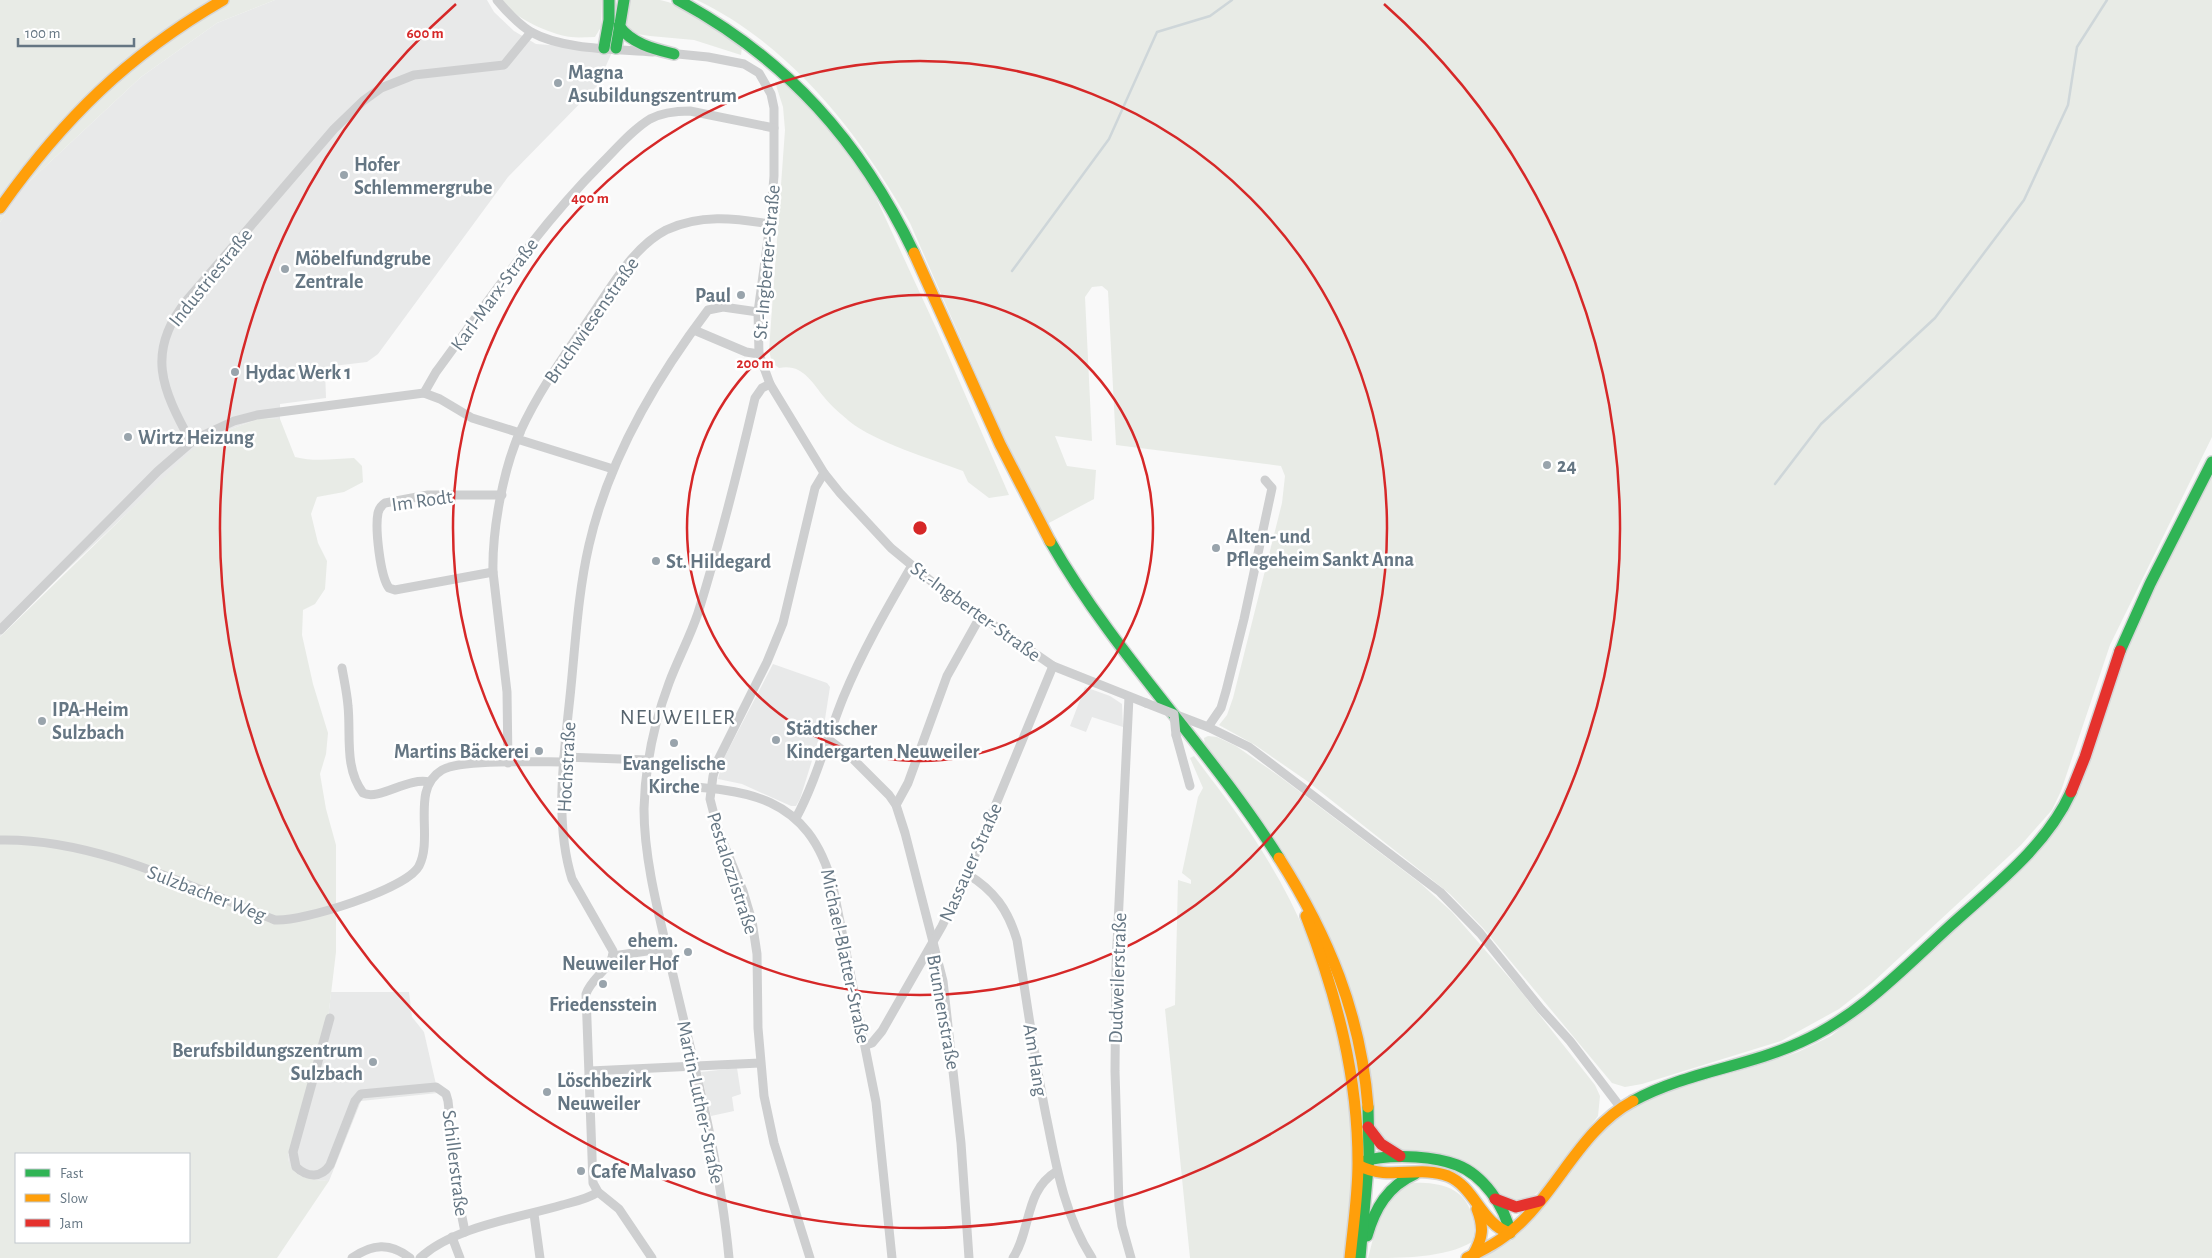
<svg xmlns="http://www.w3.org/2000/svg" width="2212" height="1258" font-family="'Alegreya Sans',sans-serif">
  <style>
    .built { fill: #e8e9e9 }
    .green { fill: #e8ebe6; fill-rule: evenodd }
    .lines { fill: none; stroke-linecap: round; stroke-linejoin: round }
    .stream { stroke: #ced6d9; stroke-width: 2.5 }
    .fast-casing { stroke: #d5d6d7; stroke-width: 14 }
    .slow-casing { stroke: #d5d6d7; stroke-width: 14 }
    .jam-casing { stroke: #d5d6d7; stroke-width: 14 }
    .street { stroke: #cecfd0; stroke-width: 9 }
    .fast { stroke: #30b455; stroke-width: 11 }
    .slow { stroke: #ff9f0a; stroke-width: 11 }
    .jam { stroke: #e5322d; stroke-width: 11 }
    .street-bridge { stroke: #cecfd0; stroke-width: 9 }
    .ring { fill: none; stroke: #d62828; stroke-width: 2.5 }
    .poi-dot { fill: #99a4ac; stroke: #fff; stroke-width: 2 }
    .labels { text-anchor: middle; stroke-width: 5; stroke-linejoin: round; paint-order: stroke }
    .poi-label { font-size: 20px; font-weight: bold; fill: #657683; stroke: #fff; text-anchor: start }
    .street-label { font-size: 20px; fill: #657683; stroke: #fff }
    .quarter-label { font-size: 22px; letter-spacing: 1px; fill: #57646e; stroke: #fff }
    .centre { fill: #d62828; stroke: #fff; stroke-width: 2.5 }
    .ring-label { font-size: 15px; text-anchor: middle; font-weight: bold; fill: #d62828; stroke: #fff; stroke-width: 5; stroke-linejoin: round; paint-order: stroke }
  </style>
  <rect width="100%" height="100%" fill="#f9f9f9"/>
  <!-- built -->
  <g class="built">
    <polygon points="275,0 487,0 494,12 514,31 536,44 613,50 597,86 508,177 378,354 367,362 333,366 325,370 326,398 280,404 280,419 261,418 212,436 202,443 38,597 0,637 0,222 20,190 141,77 217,23"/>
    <polygon points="773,664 827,683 830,687 825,719 800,799 796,806 791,806 742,784 718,779 723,760"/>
    <polygon points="1085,687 1110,696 1122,704 1123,727 1092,717 1086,732 1070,726"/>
    <polygon points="331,992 409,992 412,1017 424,1032 438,1093 361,1101 329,1181 312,1180 297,1174 289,1165 288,1156 328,1019"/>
    <polygon points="737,1068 741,1094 732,1097 734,1111 711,1116 701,1072"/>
  </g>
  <!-- green -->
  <g class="green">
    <polygon points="0,0 275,0 217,23 141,77 20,190 0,222"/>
    <path d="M501,0H602L601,27L595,37C587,37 579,38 571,37C549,34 514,18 501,0Z"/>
    <path d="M628,0C639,0 650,0 660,0C681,3 724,34 742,47L741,55L694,40L650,36L624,32Z"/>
    <path d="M697,0H2212V437L2110,645L2061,791L2052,810L2021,845L1872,983L1839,1009L1781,1041L1642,1084L1625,1087L1612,1083L1483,928L1450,894L1307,781L1255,745L1219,725L1227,715L1233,698L1282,503L1285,476L1281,466L1116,445L1108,291L1102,286L1092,287L1085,297L1092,441L1055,436L1067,466L1096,470L1094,499L1047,524L1020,474L910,223C859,133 792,46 697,0Z"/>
    <path d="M780,81L795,93L831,132L872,189L937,330L1009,495L989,498L968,482L963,471C931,459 875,442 849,421C841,414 831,406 824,397C812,382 802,363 779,368L772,363L769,350L785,130L783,107L775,82Z"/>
    <path d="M261,418L280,419L295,457C314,462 334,459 354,458L362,466L363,482L344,492L317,497L311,514L318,543L327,561L325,589L315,604L303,610L302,635L313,684L328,733L326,754L320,774L326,809L336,845V952L328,1019L288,1156C289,1178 311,1180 329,1181L277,1258H0V637L191,451L212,436ZM16,1154H189V1242H16Z"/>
    <polygon points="2212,472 2212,1258 1481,1258 1595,1138 1627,1108 1660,1093 1760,1065 1798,1052 1831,1036 1868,1006 2042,846 2141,612"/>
    <polygon points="1208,736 1217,737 1236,746 1279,776 1420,883 1452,912 1519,989 1595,1085 1600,1096 1598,1116 1547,1185 1528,1200 1521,1202 1502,1198 1489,1185 1396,1147 1385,1141 1378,1134 1374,1124 1368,1072 1296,874 1281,848 1271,839 1205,745 1204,738"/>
    <path d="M1194,756C1220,791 1248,826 1270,864C1312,934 1340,1014 1349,1095C1355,1149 1350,1204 1345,1258H1190L1165,1009L1175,1005L1178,880L1191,884V880L1182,873L1198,797L1203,788L1190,758Z"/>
    <path d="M1407,1183C1435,1182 1463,1184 1472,1215C1475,1225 1475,1233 1472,1242C1445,1258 1402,1258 1368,1258L1381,1208L1390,1195Z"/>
  </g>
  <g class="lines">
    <!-- stream -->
    <g class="stream">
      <polyline points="1012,271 1109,139 1157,32 1210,16 1232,0"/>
      <polyline points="1775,484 1821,424 1935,318 2024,200 2068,105 2077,47 2107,0"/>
    </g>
    <!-- fast casing -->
    <g class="fast-casing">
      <g id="fast">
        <path d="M678,0C787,59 861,142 914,253"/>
        <path d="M619,26C632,44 654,49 674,54"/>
        <polyline points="604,48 609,20 609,0"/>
        <polyline points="616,48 624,0"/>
        <path d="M1050,541C1115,655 1209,747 1279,858"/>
        <polyline points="2120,651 2150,584 2212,462"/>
        <path d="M1633,1101C1686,1072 1747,1067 1801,1042C1859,1016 1904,968 1950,926C1994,886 2046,847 2071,792"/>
        <path d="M1362,1162C1379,1156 1397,1156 1416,1157C1430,1158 1444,1160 1457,1165C1483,1175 1505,1206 1510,1233"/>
        <path d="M1367,1236C1375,1208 1388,1186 1415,1174"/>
        <polyline points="1360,1258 1369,1156 1368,1107"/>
      </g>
    </g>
    <!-- slow casing -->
    <g class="slow-casing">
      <g id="slow">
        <path d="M0,208C63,119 128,55 223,0"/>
        <polyline points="914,253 1000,444 1050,541"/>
        <path d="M1279,858C1328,935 1361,1014 1368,1107"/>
        <path d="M1306,916C1337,996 1358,1077 1358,1163C1358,1195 1353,1227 1350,1258"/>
        <path d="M1360,1166C1388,1181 1419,1165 1448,1176C1475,1187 1481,1224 1510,1233"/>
        <path d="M1473,1255C1483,1238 1484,1227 1477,1209"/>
        <path d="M1467,1258C1485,1249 1501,1241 1516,1227C1559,1189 1581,1129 1633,1101"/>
      </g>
    </g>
    <!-- jam casing -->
    <g class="jam-casing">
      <g id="jam">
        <polyline points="2071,792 2085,757 2120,651"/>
        <polyline points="1368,1127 1381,1144 1400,1156"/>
        <polyline points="1495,1199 1516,1207 1540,1201"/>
      </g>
    </g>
    <!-- street -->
    <g class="street">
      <path d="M497,0C507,12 518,24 531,32C563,50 616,49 653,52"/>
      <polyline points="668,53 708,57 744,64 759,73 771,94 774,108 774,176 770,224 758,312 759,354 770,384 824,473 840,493 891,548 937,586 1053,666 1146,703"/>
      <polyline points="694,330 746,352 759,354"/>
      <path d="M424,393L436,372C489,300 539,226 602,163C617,148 632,130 650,119C663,112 676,111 690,111L774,128"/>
      <polyline points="517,439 613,469"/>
      <path d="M191,442C162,389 145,352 187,300L334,129L363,101L381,88L414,75L504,65L531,32"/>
      <path d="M493,572L395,590L389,588C380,576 375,528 378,513C379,509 382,505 385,503L428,495H502"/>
      <polyline points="0,630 158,471 195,439 234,421 257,415 424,393 440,399 472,418 520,433"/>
      <path d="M342,668C344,680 347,693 348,706C351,735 344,768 363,793C379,801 408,777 429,782"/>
      <polyline points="1129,697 1116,965 1115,1071 1119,1205 1122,1226 1131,1258"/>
      <polyline points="1174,714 1208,727 1249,747 1440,892 1480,933 1541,1009 1570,1041 1621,1108"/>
      <polyline points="1208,727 1221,708 1226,691 1244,619 1272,488 1265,480"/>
      <polyline points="1176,735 1190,786"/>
      <polyline points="828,739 849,755 889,795 896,805 905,833 943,981 961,1143 969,1258"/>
      <polyline points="564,757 648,760"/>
      <path d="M508,763L507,692L493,572C492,531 503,469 520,432C540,388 569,349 596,309C615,281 635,246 666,230C700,214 734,218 770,224"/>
      <path d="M646,784C735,790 806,785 833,887L876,1102L892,1258"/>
      <polyline points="896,805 908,783 947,676 980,617"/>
      <path d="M796,818C816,781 827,738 843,698C862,652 886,610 911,567"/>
      <path d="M0,840C94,838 189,886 275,920C302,922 407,889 419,866C434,837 410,789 442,770C461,759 538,762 563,762"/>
      <path d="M967,874C994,890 1008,910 1017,940C1027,1002 1035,1064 1048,1125C1057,1171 1066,1218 1092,1258"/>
      <polyline points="613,956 667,948"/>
      <path d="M330,1018L293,1152L296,1167C308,1178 321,1178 330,1165L355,1101L361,1094L436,1087L446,1094L448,1101L459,1202L465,1232"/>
      <polyline points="866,1045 872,1043 882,1031 942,926 967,874 1053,666"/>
      <polyline points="590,1071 760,1063"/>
      <polyline points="534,1214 540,1258"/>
      <polyline points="452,1237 460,1258"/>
      <path d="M352,1258C372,1244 390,1242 410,1258"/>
      <path d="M420,1258C453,1227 518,1218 562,1205C573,1202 588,1199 598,1192"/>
      <path d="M652,1258L619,1209L598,1192L593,1183L586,994C591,978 614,966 613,951L572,879C555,825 563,762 569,706C575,653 577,597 589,545C609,458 655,380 708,310L723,307L758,312"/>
      <path d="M729,1258C720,1162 695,1068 673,975C661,922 644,863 644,809C645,766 654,723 669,683C678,659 690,637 698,613C720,542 738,471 755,398L762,388L770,384"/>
      <polyline points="810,1258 774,1143 764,1096 758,1028 757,954 752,921 743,891 718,830 710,799 713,776 718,760 767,662 783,623 815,488 824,473"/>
      <path d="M1013,1258C1032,1228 1024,1191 1057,1171"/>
    </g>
    <!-- fast -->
    <use href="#fast" class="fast"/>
    <!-- slow -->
    <use href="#slow" class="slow"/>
    <!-- jam -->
    <use href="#jam" class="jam"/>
    <!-- street-bridge -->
    <polyline class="street-bridge" points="1146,703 1174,714 1176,735"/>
  </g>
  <!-- distance rings -->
  <g class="ring">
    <circle cx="920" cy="528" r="233"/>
    <circle cx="920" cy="528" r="467"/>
    <path d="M1384 4A700 700 0 1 1 456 4"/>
  </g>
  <!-- markers -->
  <g class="poi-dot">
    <circle cx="558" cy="83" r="5"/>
    <circle cx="344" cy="175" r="5"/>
    <circle cx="285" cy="269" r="5"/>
    <circle cx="741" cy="295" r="5"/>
    <circle cx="235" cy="372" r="5"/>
    <circle cx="128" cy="437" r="5"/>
    <circle cx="1547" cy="465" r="5"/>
    <circle cx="1216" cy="548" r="5"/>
    <circle cx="656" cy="561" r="5"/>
    <circle cx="42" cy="721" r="5"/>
    <circle cx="776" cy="740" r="5"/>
    <circle cx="674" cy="743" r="5"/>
    <circle cx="539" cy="751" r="5"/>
    <circle cx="688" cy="952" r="5"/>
    <circle cx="603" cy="984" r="5"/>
    <circle cx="373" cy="1062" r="5"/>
    <circle cx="547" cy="1092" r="5"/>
    <circle cx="581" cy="1171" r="5"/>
  </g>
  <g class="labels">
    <!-- poi labels -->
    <g class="poi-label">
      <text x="568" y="79">Magna<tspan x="568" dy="23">Asubildungszentrum</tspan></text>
      <text x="354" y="171">Hofer<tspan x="354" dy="23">Schlemmergrube</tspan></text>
      <text x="295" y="265">Möbelfundgrube<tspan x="295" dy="23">Zentrale</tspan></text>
      <text x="731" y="302" text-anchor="end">Paul</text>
      <text x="245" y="379">Hydac Werk 1</text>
      <text x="138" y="444">Wirtz Heizung</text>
      <text x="1557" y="472">24</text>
      <text x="1226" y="543">Alten- und<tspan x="1226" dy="23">Pflegeheim Sankt Anna</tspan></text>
      <text x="666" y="568">St. Hildegard</text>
      <text x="52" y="716">IPA-Heim<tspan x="52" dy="23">Sulzbach</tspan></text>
      <text x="786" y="735">Städtischer<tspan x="786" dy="23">Kindergarten Neuweiler</tspan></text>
      <text x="529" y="758" text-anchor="end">Martins Bäckerei</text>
      <text x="674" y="770" text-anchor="middle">Evangelische<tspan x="674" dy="23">Kirche</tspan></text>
      <text x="678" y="947" text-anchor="end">ehem.<tspan x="678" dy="23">Neuweiler Hof</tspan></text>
      <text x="603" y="1011" text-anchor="middle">Friedensstein</text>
      <text x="363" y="1057" text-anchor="end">Berufsbildungszentrum<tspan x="363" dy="23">Sulzbach</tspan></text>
      <text x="557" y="1087">Löschbezirk<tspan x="557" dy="23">Neuweiler</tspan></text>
      <text x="591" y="1178">Cafe Malvaso</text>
    </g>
    <!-- street labels -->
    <g class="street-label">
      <text transform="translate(766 262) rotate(-85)" y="7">St.-Ingberter-Straße</text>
      <text transform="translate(210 277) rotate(-51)" y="7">Industriestraße</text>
      <text transform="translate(494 294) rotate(-54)" y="7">Karl-Marx-Straße</text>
      <text transform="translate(591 320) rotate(-55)" y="7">Bruchwiesenstraße</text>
      <text transform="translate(422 500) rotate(-8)" y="7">Im Rodt</text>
      <text transform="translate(976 611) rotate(36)" y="7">St.-Ingberter-Straße</text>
      <text transform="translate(566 767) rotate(-87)" y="7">Hochstraße</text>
      <text transform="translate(970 862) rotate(-66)" y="7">Nassauer Straße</text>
      <text transform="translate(733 873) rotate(72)" y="7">Pestalozzistraße</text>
      <text transform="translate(207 893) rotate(21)" y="7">Sulzbacher Weg</text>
      <text transform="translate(846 956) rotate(78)" y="7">Michael-Blatter-Straße</text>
      <text transform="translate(1117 978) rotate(-88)" y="7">Dudweilerstraße</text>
      <text transform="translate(944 1012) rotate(80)" y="7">Brunnenstraße</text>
      <text transform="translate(1036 1060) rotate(81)" y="7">Am Hang</text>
      <text transform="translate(701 1102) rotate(78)" y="7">Martin-Luther-Straße</text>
      <text transform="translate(456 1163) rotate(83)" y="7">Schillerstraße</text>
    </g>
    <!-- quarter labels -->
    <g class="quarter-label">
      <text x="678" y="724">NEUWEILER</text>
    </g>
  </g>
  <circle cx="920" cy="528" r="8" class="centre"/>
  <g class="ring-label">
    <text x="425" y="38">600 m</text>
    <text x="590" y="203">400 m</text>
    <text x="755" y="368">200 m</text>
  </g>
  <!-- legend -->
  <rect x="15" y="1153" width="175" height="90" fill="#ffffff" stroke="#c1c8cd"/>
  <rect x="25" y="1169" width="25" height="8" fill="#30b455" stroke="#c1c8cd"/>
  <text x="60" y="1178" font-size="15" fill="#657683">Fast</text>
  <rect x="25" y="1194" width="25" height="8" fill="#ff9f0a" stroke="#c1c8cd"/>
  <text x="60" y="1203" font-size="15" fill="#657683">Slow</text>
  <rect x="25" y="1219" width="25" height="8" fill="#e5322d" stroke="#c1c8cd"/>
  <text x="60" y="1228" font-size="15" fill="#657683">Jam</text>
  <!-- scale -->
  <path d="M18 38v8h116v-8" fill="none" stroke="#657683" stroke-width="2.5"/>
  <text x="25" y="38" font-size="15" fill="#657683" stroke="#ffffff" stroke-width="4" paint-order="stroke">100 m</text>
</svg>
